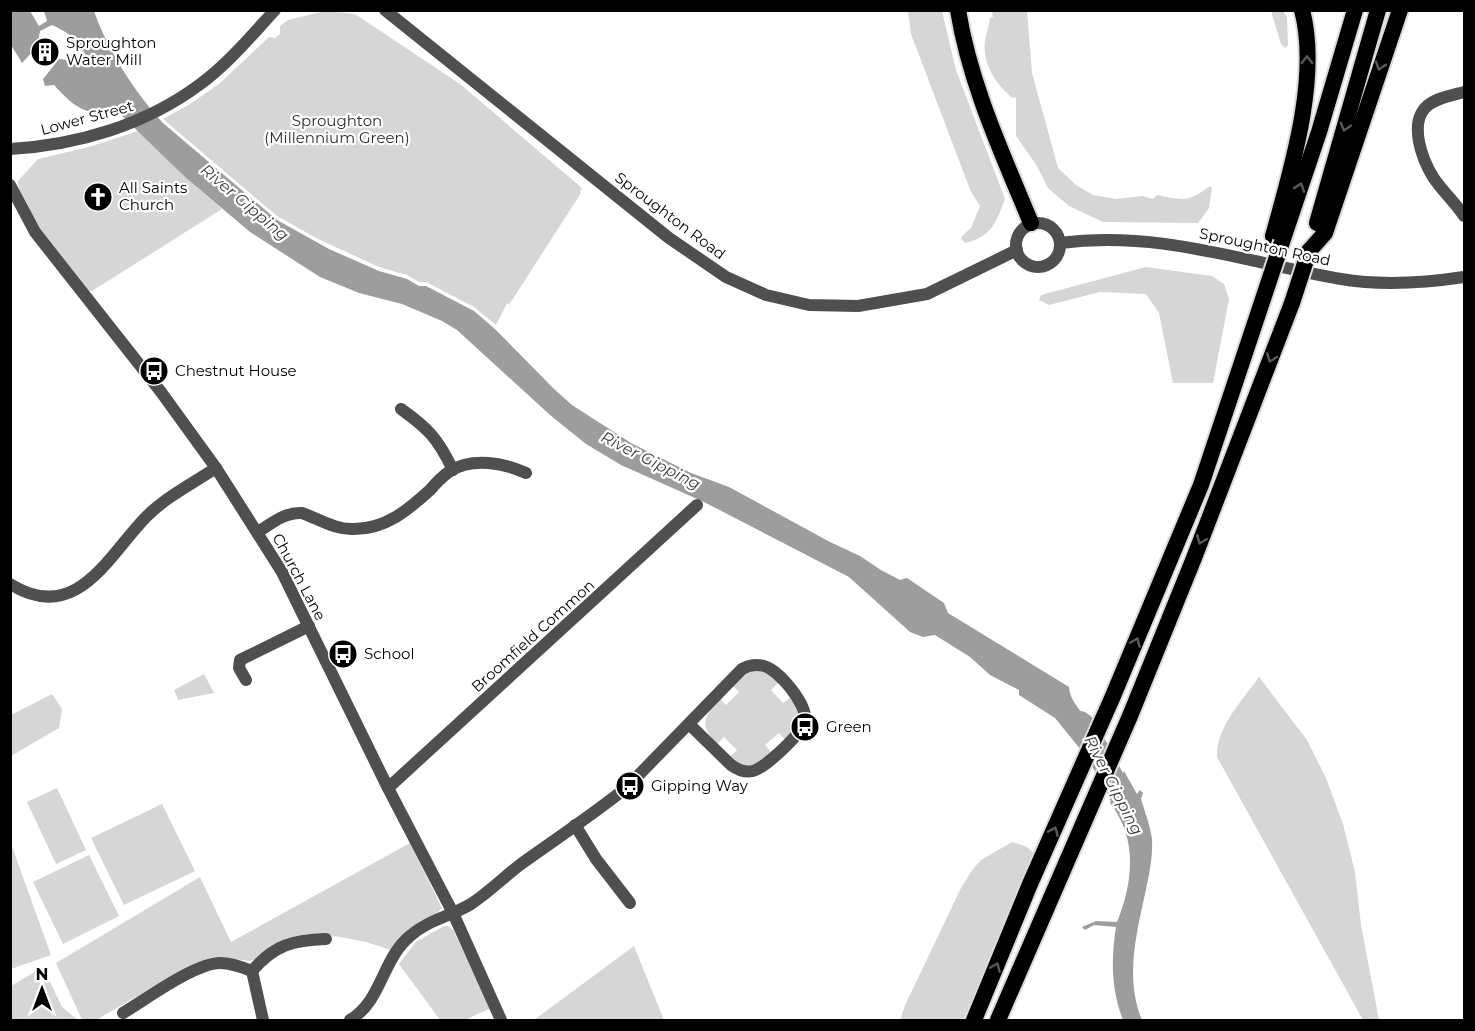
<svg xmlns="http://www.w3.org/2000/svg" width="1475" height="1031" font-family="Montserrat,sans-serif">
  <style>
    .green { fill: #d6d6d6 }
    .water { fill: #9d9d9d }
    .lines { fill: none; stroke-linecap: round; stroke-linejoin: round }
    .river { stroke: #9d9d9d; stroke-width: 24 }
    .trunk-casing { stroke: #dbdbdb; stroke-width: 20 }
    .minor { stroke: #4f4f4f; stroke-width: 12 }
    .tertiary { stroke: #4f4f4f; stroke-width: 12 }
    .trunk { stroke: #000; stroke-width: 16 }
    .trunk-bridge-casing { stroke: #dbdbdb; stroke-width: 20; stroke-linecap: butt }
    .trunk-bridge { stroke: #000; stroke-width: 16 }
    .oneway { stroke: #595959 }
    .labels { text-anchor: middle; stroke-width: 4.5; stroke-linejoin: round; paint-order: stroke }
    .poi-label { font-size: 15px; fill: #000; stroke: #fff; text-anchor: start }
    .street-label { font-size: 15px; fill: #000; stroke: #fff }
    .park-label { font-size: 15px; fill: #2d2d2d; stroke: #fff }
    .water-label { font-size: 16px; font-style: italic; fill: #3e3e3e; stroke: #fff }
  </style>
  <rect width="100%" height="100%" fill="#fff"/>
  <!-- green -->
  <g class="green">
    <polygon points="325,11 355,14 460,84 582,188 580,191 581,193 509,305 507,303 496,325 474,307 426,282 419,282 407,275 379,267 318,239 277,216 163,119 190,104 219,84 269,37 275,38 280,34 280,26 288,20"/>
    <path d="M908,11H942L956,70L1005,199C996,222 992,237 965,243L961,239L963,235L971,228L980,206L971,192L911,34Z"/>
    <path d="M992,11H1027L1032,73L1058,168L1076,185L1093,195L1116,199L1142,196L1153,199L1157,195C1182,200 1188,203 1210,186L1212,188L1209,208L1198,223L1103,222L1069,206L1048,188L1037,166L1016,136V98L1014,97L1013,98C996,85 982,64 985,41C986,34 989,27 990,18L993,17Z"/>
    <polygon points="1271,11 1283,11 1287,17 1288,45 1285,48 1281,44"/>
    <path d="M138,131L185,177L222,209L92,291H89C69,265 19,213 18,181L38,159L89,147Z"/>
    <polygon points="1146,267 1212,276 1224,284 1229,299 1213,383 1173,383 1159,313 1146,294 1100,292 1049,305 1039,300 1041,295"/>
    <path d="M755,670L769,673L778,683L771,690L783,703L791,697C806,715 798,725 785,740L779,733L765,745L771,752C753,766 750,774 730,757L737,750L724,737L717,744C698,725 705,716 719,698L726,705L739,692L732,685L746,673Z"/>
    <polygon points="204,674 214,693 178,700 174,690"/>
    <path d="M1259,677L1307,740L1326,778L1343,824L1355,872L1361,925L1379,1020H1363L1217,757C1216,727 1242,701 1259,677Z"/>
    <polygon points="52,694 62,709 59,728 11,756 11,715"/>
    <polygon points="57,788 86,850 56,864 27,802"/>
    <polygon points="162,804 195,871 124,905 91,838"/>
    <polygon points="10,841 51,955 11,969 10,969"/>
    <polygon points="1012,842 1027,847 1036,855 963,1020 900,1020 906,1003 961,888 972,870 981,860"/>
    <polygon points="410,843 442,908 437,913 408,930 391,950 366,942 329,935 250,961 217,957 207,959 186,968 96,1020 82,1020 56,963 200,877 231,942"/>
    <polygon points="89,855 119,916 63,944 33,882"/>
    <polygon points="444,926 448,926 453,930 491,1008 465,1020 440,1020 399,964 416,942"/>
    <polygon points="634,946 664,1020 534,1020"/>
    <polygon points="43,967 62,1007 78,1020 11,1020 11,986"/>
  </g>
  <!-- water -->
  <g class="water">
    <path d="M10,11H30L39,26L47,21L44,11H94C108,51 134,91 163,123L277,220L329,249L379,271L407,279L419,286H426L474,311L495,329L554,389L572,405L631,443L691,473L729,487L830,542L860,556L881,570L900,580L907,578L944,603L948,613L1069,687C1070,703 1084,713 1092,726L1081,750L1055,718L1019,695V690L990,675L970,657L935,635L923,637L910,632L849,577L704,502L621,465L586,444L550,415L457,330L442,321L402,304L359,293L320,277L250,232L185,177L120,114C111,108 103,113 92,112C77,110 64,96 54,85L45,86L43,79L59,59L90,63C79,42 74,35 52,25L40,31L37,47L22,63L11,45Z"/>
    <path d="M1124,771L1137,794L1140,790L1143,793L1141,799C1145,812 1150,825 1152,839C1153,857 1149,876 1145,894C1136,935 1125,980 1142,1020H1123C1111,989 1111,959 1116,927L1094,925L1085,930L1082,927L1096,921L1117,922C1133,883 1138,838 1110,803Z"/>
  </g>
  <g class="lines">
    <!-- river -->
    <polyline class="river" points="1080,723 1084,726 1132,815"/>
    <!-- trunk casing -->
    <g class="trunk-casing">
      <g id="trunk">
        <path d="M958,10C970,85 1003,155 1031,223"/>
        <polyline points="1317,223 1378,10"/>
        <path d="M1273,236C1291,171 1320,77 1302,10"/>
        <polyline points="1282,242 1319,132 1355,10"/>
        <polyline points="1309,251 1325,233 1400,10"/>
        <polyline points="974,1020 1030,884 1113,696 1201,485 1264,296"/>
        <polyline points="998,1020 1130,716 1194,558 1292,303"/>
      </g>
    </g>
    <!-- minor -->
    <g class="minor">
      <path d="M1464,92C1453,95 1435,98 1426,107C1409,124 1422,159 1433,177C1442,191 1455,202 1464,216"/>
      <polyline points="10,185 35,232 161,392 216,468 282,572 388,788 453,913 501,1020"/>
      <path d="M401,409C429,429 438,439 453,470"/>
      <path d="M258,532C272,523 285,512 302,513C319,519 335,530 354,529C386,529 408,510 430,490C436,483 443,476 450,471C473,457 504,463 526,473"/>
      <path d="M10,584C77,626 109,554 147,516C166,497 193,483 216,468"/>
      <polyline points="246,680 239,668 240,660 309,626"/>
      <polyline points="388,788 697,505"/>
      <polyline points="575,825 596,859 630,903"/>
      <path d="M123,1013C145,1000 195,963 220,963C231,963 242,967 252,971"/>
      <path d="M263,1020L252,971C274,945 293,940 326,939"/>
      <path d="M350,1020C382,1001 382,959 410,936C428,920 451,916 471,904C489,892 504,877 521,864C556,839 592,815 626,788L742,669C749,665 756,664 764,666C779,670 807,704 805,720C804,732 765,768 753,771C745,773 738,770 731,765L689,724"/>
    </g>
    <!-- tertiary -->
    <g class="tertiary">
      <polyline points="385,10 669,238 726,277 766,295 809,305 858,306 927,294 1017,250"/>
      <path d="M10,149C78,145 145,125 199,85C228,64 251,36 275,10"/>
      <circle cx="1038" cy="245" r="22"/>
      <path d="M1060,243C1160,230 1244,262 1341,279C1382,286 1424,283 1464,277"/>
    </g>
    <!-- trunk -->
    <use href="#trunk" class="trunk"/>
    <!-- trunk-bridge casing -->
    <g class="trunk-bridge-casing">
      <g id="trunk-bridge">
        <polyline points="1264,296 1282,242"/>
        <polyline points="1292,303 1309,251"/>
      </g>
    </g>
    <!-- trunk-bridge -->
    <use href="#trunk-bridge" class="trunk-bridge"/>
  </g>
  <!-- one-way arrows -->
  <defs><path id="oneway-chevron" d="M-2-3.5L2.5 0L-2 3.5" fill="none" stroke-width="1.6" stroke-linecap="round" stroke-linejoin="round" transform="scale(1.5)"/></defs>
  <g class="oneway">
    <use href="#oneway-chevron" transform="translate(1307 60) rotate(-90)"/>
    <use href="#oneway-chevron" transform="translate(1380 66) rotate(108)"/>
    <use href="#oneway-chevron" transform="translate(1345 127) rotate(106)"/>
    <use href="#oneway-chevron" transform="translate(1300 187) rotate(-71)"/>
    <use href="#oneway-chevron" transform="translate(1271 358) rotate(111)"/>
    <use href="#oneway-chevron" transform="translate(1201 540) rotate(111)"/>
    <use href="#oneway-chevron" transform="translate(1136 642) rotate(-67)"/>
    <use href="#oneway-chevron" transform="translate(1054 831) rotate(-66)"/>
    <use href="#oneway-chevron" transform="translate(996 967) rotate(-67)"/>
  </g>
  <!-- icons -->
  <defs>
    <g id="building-disc" transform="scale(1.5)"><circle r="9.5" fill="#000" stroke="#fff"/><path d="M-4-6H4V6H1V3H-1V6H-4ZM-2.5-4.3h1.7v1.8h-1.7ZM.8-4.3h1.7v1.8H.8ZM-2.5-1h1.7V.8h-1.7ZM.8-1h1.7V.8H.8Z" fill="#fff"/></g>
    <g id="church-disc" transform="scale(1.5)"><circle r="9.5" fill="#000" stroke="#fff"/><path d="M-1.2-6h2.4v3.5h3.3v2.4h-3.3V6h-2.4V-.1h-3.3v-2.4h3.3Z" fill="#fff"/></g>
    <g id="bus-disc" transform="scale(1.5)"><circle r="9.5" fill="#000" stroke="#fff"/><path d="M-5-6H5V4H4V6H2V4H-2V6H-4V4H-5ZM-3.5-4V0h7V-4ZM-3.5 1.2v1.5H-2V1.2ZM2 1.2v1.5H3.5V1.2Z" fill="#fff"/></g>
  </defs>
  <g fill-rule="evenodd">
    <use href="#building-disc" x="45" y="52"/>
    <use href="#church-disc" x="98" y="197"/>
    <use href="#bus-disc" x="154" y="371"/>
    <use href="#bus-disc" x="343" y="654"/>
    <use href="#bus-disc" x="805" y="727"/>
    <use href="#bus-disc" x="630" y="786"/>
  </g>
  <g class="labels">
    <!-- poi labels -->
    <g class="poi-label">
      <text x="66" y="48">Sproughton<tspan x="66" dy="17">Water Mill</tspan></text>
      <text x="119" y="193">All Saints<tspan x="119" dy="17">Church</tspan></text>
      <text x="175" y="376">Chestnut House</text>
      <text x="364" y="659">School</text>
      <text x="826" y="732">Green</text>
      <text x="651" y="791">Gipping Way</text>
    </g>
    <!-- street labels -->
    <g class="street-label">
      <text transform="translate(87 118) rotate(-15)" y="5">Lower Street</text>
      <text transform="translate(670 216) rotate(37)" y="5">Sproughton Road</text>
      <text transform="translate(1265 247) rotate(12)" y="5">Sproughton Road</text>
      <text transform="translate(299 577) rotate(62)" y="5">Church Lane</text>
      <text transform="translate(533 636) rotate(-42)" y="5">Broomfield Common</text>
    </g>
    <!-- park labels -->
    <g class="park-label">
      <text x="337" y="126">Sproughton<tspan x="337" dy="17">(Millennium Green)</tspan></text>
    </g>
    <!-- water labels -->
    <g class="water-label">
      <text transform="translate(245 202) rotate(40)" y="6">River Gipping</text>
      <text transform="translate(651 460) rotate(27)" y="6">River Gipping</text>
      <text transform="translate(1114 785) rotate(63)" y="6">River Gipping</text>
    </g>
  </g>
  <!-- border -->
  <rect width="1475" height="1031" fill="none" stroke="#000000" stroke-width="24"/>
  <!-- north arrow -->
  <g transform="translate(42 989)" stroke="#ffffff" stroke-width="4.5" paint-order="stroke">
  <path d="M0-4.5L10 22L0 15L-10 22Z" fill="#000000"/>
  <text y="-9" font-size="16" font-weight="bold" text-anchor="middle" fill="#000000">N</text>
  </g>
</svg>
